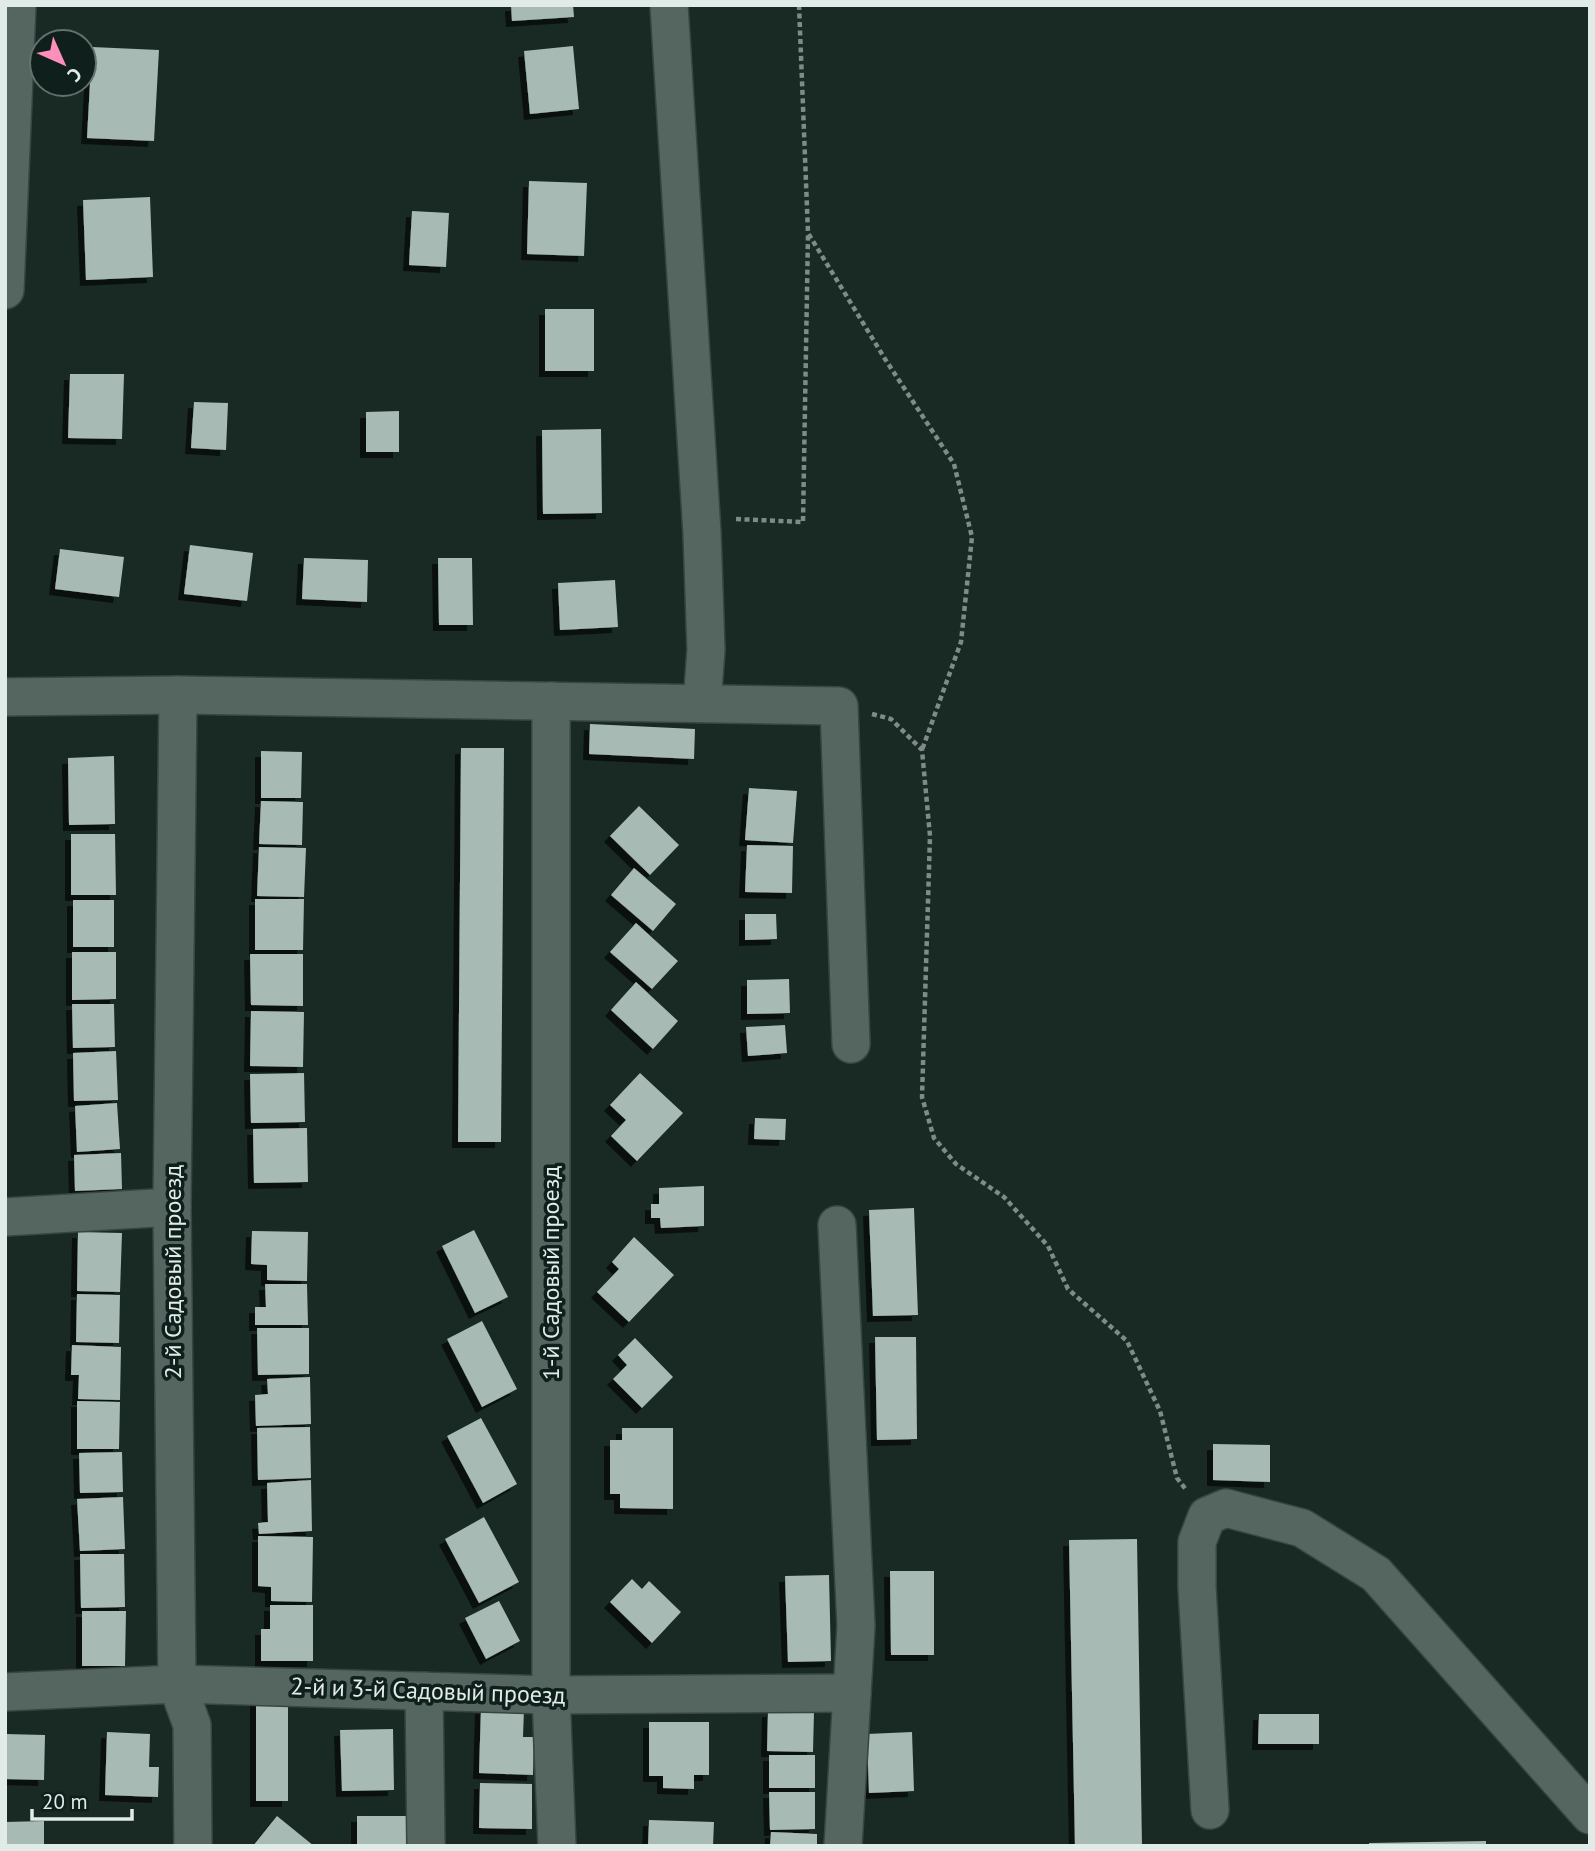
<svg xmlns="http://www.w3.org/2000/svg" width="1595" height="1851" font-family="'PT Sans',sans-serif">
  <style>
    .building { fill: #a7bab4; filter: url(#shadow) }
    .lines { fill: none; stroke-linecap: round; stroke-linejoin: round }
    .minor-casing { stroke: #394542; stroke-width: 40 }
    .path { stroke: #7e8b87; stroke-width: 4.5; stroke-dasharray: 5 3.5; stroke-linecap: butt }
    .minor { stroke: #556661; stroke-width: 37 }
    .labels { text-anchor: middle; stroke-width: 7; stroke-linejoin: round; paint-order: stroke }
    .street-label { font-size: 24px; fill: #e1ebe8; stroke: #0f1f1b }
  </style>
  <defs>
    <filter id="shadow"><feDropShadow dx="-6" dy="6" stdDeviation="0" flood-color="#0009"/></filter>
  </defs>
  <rect width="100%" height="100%" fill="#192924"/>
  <!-- building -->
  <g class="building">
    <polygon points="511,5 573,5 574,17 512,21"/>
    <polygon points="573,46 579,109 530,114 524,51"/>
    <polygon points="92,47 159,50 154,141 87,138"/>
    <polygon points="529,181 587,183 584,256 527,254"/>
    <polygon points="150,197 153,277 86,280 83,200"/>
    <polygon points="412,211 449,213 446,267 409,265"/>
    <rect x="545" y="309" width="49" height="62"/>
    <polygon points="70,374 124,374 122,439 68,438"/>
    <polygon points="194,402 228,403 226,450 191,448"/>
    <polygon points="399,411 399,452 366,452 366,412"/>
    <polygon points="601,429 602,513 543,514 542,430"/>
    <polygon points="190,545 253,553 247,601 184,594"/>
    <polygon points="60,549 124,557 119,597 55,589"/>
    <polygon points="304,558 368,560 367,602 302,599"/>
    <polygon points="438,558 472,558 473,625 439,625"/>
    <polygon points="615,580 618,627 560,630 558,583"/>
    <polygon points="590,724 695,729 694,759 589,754"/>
    <polygon points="461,748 504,748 501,1142 458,1142"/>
    <polygon points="261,751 302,752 301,798 261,798"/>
    <polygon points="114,756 115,824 69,825 68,758"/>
    <polygon points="749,788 797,791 793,843 745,840"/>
    <polygon points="261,801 303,802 302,845 259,844"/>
    <polygon points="639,806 679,845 650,875 610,836"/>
    <polygon points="71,834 115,834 116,895 71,895"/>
    <polygon points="747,845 793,846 792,893 745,892"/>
    <polygon points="259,847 306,848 304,897 257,896"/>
    <polygon points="634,868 676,904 653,931 611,895"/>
    <polygon points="255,899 304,899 303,950 255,950"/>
    <rect x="73" y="900" width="41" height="47"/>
    <polygon points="745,914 776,914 777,939 745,940"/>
    <polygon points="636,923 678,961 652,989 610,952"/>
    <polygon points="72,952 116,952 116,999 72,1000"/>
    <polygon points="250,954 303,954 303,1006 251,1005"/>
    <polygon points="789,979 790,1013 747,1014 747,980"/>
    <polygon points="636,982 678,1021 653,1049 611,1010"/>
    <polygon points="72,1004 114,1004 115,1047 73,1048"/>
    <polygon points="251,1011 304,1012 303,1067 250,1066"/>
    <polygon points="785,1025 787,1053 748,1056 746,1027"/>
    <polygon points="116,1051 118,1100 74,1101 73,1053"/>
    <polygon points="304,1073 305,1122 251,1123 250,1074"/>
    <polygon points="640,1073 683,1113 637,1161 611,1136 626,1120 610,1105"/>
    <polygon points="117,1103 120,1149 77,1152 75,1106"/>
    <polygon points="755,1118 786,1119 785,1140 754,1139"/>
    <polygon points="307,1128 308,1182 254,1183 253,1129"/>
    <polygon points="121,1153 122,1189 75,1191 74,1155"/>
    <polygon points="704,1186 704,1226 661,1228 660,1218 651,1218 651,1204 659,1204 659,1188"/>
    <polygon points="914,1208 918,1315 873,1316 869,1210"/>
    <polygon points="474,1230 508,1297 475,1313 442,1246"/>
    <polygon points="252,1231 308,1232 307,1281 267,1280 267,1265 251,1264"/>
    <polygon points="78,1232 122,1233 120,1292 77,1291"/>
    <polygon points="634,1237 674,1275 629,1322 597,1292 619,1269 612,1262"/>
    <polygon points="265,1284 307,1284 308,1325 255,1325 255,1307 266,1307"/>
    <polygon points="77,1294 120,1295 119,1343 76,1342"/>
    <polygon points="482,1321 517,1389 482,1407 447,1339"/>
    <polygon points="257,1328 309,1328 309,1374 258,1375"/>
    <polygon points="875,1337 916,1337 917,1439 877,1440"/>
    <polygon points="635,1338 673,1377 642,1408 613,1379 627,1365 618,1355"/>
    <polygon points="72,1345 121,1347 120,1400 78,1399 79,1375 71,1375"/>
    <polygon points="310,1377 311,1424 256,1426 255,1395 268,1394 267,1379"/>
    <polygon points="77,1401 120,1402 119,1449 77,1449"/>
    <polygon points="481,1418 517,1484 483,1503 447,1436"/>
    <polygon points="310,1427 311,1478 258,1480 257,1428"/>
    <polygon points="622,1428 673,1428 673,1509 620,1508 620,1494 610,1494 610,1440 622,1440"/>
    <polygon points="1213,1444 1270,1445 1270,1482 1213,1480"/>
    <polygon points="122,1452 123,1492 80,1493 79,1453"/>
    <polygon points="311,1480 312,1531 259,1534 258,1523 268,1522 267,1483"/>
    <polygon points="123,1497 125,1549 80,1551 77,1499"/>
    <polygon points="484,1517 519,1582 479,1603 445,1539"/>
    <polygon points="258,1536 313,1537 312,1602 271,1601 271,1587 258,1586"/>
    <polygon points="1137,1539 1142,1846 1075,1846 1069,1540"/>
    <polygon points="80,1554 124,1554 125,1607 81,1608"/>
    <polygon points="890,1571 934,1571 934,1655 891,1655"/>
    <polygon points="829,1575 831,1661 788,1662 785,1576"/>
    <polygon points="632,1579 642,1589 649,1581 681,1612 652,1643 610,1602"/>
    <polygon points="499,1601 520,1641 486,1659 465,1618"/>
    <polygon points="270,1605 313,1605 313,1661 261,1661 261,1629 270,1629"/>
    <polygon points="82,1611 126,1611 125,1666 82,1666"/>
    <rect x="256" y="1699" width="32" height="102"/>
    <polygon points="481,1708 524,1709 523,1737 534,1737 533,1775 479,1773"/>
    <polygon points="768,1711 814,1712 813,1752 767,1751"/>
    <polygon points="1259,1714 1319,1714 1319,1744 1258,1744"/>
    <polygon points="649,1722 709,1722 709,1775 694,1775 694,1789 663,1788 663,1776 649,1776"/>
    <polygon points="393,1729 394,1790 342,1791 340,1730"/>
    <polygon points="107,1732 150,1734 149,1767 159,1767 158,1797 105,1795"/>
    <polygon points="912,1732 914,1791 869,1793 867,1734"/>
    <polygon points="5,1734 45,1735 44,1780 5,1779"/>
    <rect x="769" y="1755" width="46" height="33"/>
    <polygon points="480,1783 532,1784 532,1829 479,1828"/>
    <polygon points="769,1792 815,1792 815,1829 770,1830"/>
    <polygon points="277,1816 314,1846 253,1846"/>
    <rect x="357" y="1816" width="53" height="30"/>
    <polygon points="649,1820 714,1822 713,1846 648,1846"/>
    <polygon points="44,1821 44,1846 5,1846 5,1822"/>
    <polygon points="771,1832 817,1834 817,1846 770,1846"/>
    <polygon points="1486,1841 1486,1846 1369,1846 1369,1843"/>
  </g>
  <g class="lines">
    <!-- minor casing -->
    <g class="minor-casing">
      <g id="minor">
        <polyline points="669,5 702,533 706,650 702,703"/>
        <polyline points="5,290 17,5"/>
        <polyline points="178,695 172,1207 177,1684 192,1725 193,1846"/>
        <polyline points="5,697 178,695 839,706 851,1044"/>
        <polyline points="551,701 551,1695 557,1846"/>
        <polyline points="5,1217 172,1207"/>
        <polyline points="837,1225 856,1626 843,1846"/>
        <polyline points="424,1691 426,1846"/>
        <polyline points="5,1692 177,1684 551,1695 852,1693"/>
        <polyline points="1210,1810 1197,1587 1197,1542 1207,1516 1226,1508 1302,1528 1376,1574 1590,1815"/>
      </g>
    </g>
    <!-- path -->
    <g class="path">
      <polyline points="799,5 808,233 885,359 954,464 972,537 961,642 922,750"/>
      <polyline points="736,519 803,522 808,234"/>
      <polyline points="872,714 891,719 922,750 930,836 922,1097 934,1138 956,1164 1004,1197 1048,1246 1068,1289 1127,1341 1160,1411 1177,1478 1187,1491"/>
    </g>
    <!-- minor -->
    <use href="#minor" class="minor"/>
  </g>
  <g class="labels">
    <!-- street labels -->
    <g class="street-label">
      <text transform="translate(173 1272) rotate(-90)" y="8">2-й Садовый проезд</text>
      <text transform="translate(551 1273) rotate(-90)" y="8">1-й Садовый проезд</text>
      <text transform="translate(428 1691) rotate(2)" y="8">2-й и 3-й Садовый проезд</text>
    </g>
  </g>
  <!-- border -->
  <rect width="1595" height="1851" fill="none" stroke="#e1ebe8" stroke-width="14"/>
  <!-- north arrow -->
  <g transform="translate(63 63) rotate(135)"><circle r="33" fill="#0f1f1b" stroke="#63716d" stroke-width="2"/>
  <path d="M0-5L12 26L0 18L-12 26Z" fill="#fe8ebb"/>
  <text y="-10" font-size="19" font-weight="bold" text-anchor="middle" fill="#e1ebe8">С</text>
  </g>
  <!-- scale -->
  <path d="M32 1809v10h100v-10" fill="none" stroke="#e1ebe8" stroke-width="3.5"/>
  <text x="42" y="1809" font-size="21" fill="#e1ebe8" stroke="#0f1f1b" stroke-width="5" paint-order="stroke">20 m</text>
</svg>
